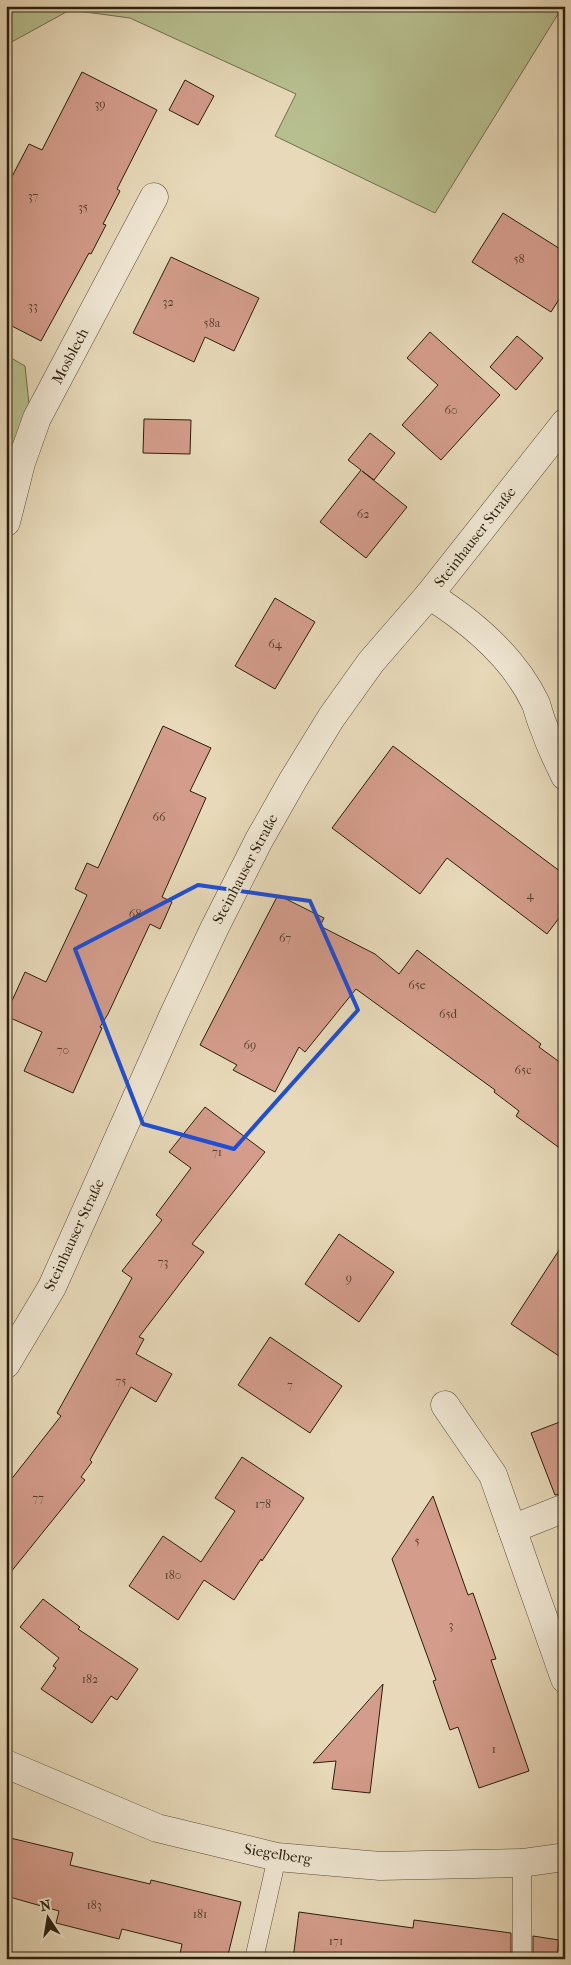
<svg xmlns="http://www.w3.org/2000/svg" width="571" height="1965" font-family="'IM FELL French Canon',serif">
  <style>
    .green { fill: #b7bf8f; stroke: #706e4e }
    .building { fill: #d39c8b; stroke: #2a1e0d }
    .lines { fill: none; stroke-linecap: round; stroke-linejoin: round }
    .service-casing { stroke: #594d38; stroke-width: 19 }
    .minor-casing { stroke: #594d38; stroke-width: 29 }
    .service { stroke: #efe6d2; stroke-width: 18 }
    .minor { stroke: #efe6d2; stroke-width: 28 }
    .marked { fill: none; stroke: #1d4ed8; stroke-width: 4; stroke-linejoin: round }
    .labels { text-anchor: middle; stroke-width: 4; stroke-linejoin: round; paint-order: stroke }
    .number-label { font-size: 12px; fill: #543e2c }
    .street-label { font-size: 15px; fill: #2a1e0d; stroke: #efe6d2 }
  </style>
  <rect width="100%" height="100%" fill="#e7d9b9"/>
  <filter id="stains"><feTurbulence type="fractalNoise" baseFrequency=".004" numOctaves="4"/><feColorMatrix values="0 0 0 0 .2 0 0 0 0 .09 0 0 0 0 .02 0 0 0 .5 -.17"/></filter>
  <radialGradient id="worn" r=".72"><stop offset=".6" stop-color="#630" stop-opacity="0"/><stop offset="1" stop-color="#630" stop-opacity=".3"/></radialGradient>
  <!-- green -->
  <g class="green">
    <polygon points="6,6 563,6 435,213 275,136 296,94 130,18 70,10 6,45"/>
    <polygon points="6,355 25,366 29,404 6,468"/>
  </g>
  <!-- building -->
  <g class="building">
    <polygon points="82,72 157,110 117,189 120,191 103,224 106,225 91,254 89,253 41,341 6,323 6,188 29,144 42,150"/>
    <polygon points="185,80 214,96 198,125 169,110"/>
    <polygon points="503,213 565,252 565,290 551,312 472,262"/>
    <polygon points="171,257 259,298 234,351 205,337 194,362 133,333"/>
    <polygon points="430,332 500,395 441,460 402,425 438,385 407,358"/>
    <polygon points="517,336 543,358 516,390 490,367"/>
    <polygon points="144,419 191,420 190,454 143,453"/>
    <polygon points="370,433 395,453 374,480 362,471 407,507 366,558 320,522 361,470 348,460"/>
    <polygon points="275,598 315,622 275,689 235,666"/>
    <polygon points="163,726 211,748 190,791 206,798 162,897 172,902 160,929 150,924 108,1014 100,1027 102,1028 73,1093 24,1071 42,1032 6,1016 6,1014 25,972 46,982 87,895 75,889 87,863 98,868"/>
    <polygon points="393,746 565,875 565,910 547,934 447,858 420,894 332,828"/>
    <polygon points="278,895 324,918 320,926 375,954 399,974 417,950 541,1044 539,1047 565,1066 565,1152 516,1116 519,1111 494,1092 495,1090 356,989 305,1052 299,1047 275,1092 233,1070 237,1065 200,1045"/>
    <polygon points="205,1107 265,1152 192,1244 204,1252 139,1337 144,1339 136,1354 172,1374 156,1402 131,1387 90,1460 92,1462 81,1477 85,1480 6,1578 6,1486 61,1416 57,1413 132,1278 122,1271 162,1220 156,1215 191,1168 169,1152"/>
    <polygon points="339,1234 394,1272 359,1322 305,1284"/>
    <polygon points="565,1241 565,1360 511,1324"/>
    <polygon points="270,1337 342,1386 310,1433 238,1385"/>
    <polygon points="565,1420 565,1493 555,1495 531,1433"/>
    <polygon points="242,1457 304,1498 262,1561 261,1559 234,1600 204,1580 178,1620 129,1586 163,1536 201,1562 235,1511 215,1498"/>
    <polygon points="433,1496 468,1595 473,1593 496,1659 491,1660 529,1771 479,1788 458,1727 450,1730 433,1681 436,1680 392,1559"/>
    <polygon points="43,1599 80,1627 78,1629 138,1669 117,1700 111,1696 92,1723 41,1689 56,1668 53,1666 59,1658 20,1627"/>
    <polygon points="383,1684 370,1793 332,1789 336,1761 313,1763"/>
    <polygon points="6,1837 73,1853 70,1865 150,1884 151,1880 241,1902 227,1959 179,1959 182,1944 122,1929 119,1939 56,1923 59,1911 6,1896"/>
    <polygon points="299,1912 413,1928 414,1920 511,1933 511,1959 293,1959"/>
    <polygon points="533,1936 559,1940 557,1959 533,1959"/>
  </g>
  <g class="lines">
    <!-- service casing -->
    <g class="service-casing">
      <g id="service">
        <polyline points="254,1959 277,1857"/>
        <polyline points="522,1959 522,1863"/>
      </g>
    </g>
    <!-- minor casing -->
    <g class="minor-casing">
      <g id="minor">
        <polyline points="6,522 21,463 37,418 154,197"/>
        <path d="M429,595C472,622 514,657 536,704C539,713 541,722 545,730C550,746 558,761 565,776"/>
        <polyline points="6,1364 52,1287 174,1014 215,927 259,840 293,780 331,718 371,662 429,595 565,423"/>
        <polyline points="445,1405 493,1475 565,1679"/>
        <polyline points="512,1529 565,1508"/>
        <polyline points="6,1764 157,1828 277,1857 380,1866 522,1863 565,1857"/>
      </g>
    </g>
    <!-- service -->
    <use href="#service" class="service"/>
    <!-- minor -->
    <use href="#minor" class="minor"/>
  </g>
  <!-- marked area -->
  <path class="marked" d="M198,885L310,901L358,1010L234,1149L143,1124L75,949Z"/>
  <g class="labels">
    <!-- number labels -->
    <g class="number-label">
      <text x="100" y="108">39</text>
      <text x="33" y="200">37</text>
      <text x="83" y="211">35</text>
      <text x="519" y="263">58</text>
      <text x="168" y="306">32</text>
      <text x="33" y="310">33</text>
      <text x="212" y="327">58a</text>
      <text x="451" y="414">60</text>
      <text x="363" y="518">62</text>
      <text x="275" y="648">64</text>
      <text x="159" y="821">66</text>
      <text x="530" y="899">4</text>
      <text x="135" y="918">68</text>
      <text x="285" y="942">67</text>
      <text x="417" y="989">65e</text>
      <text x="448" y="1018">65d</text>
      <text x="250" y="1049">69</text>
      <text x="63" y="1054">70</text>
      <text x="523" y="1074">65c</text>
      <text x="217" y="1156">71</text>
      <text x="163" y="1266">73</text>
      <text x="349" y="1282">9</text>
      <text x="121" y="1385">75</text>
      <text x="290" y="1389">7</text>
      <text x="38" y="1502">77</text>
      <text x="263" y="1508">178</text>
      <text x="417" y="1545">5</text>
      <text x="173" y="1579">180</text>
      <text x="451" y="1629">3</text>
      <text x="90" y="1683">182</text>
      <text x="494" y="1753">1</text>
      <text x="94" y="1909">183</text>
      <text x="200" y="1918">181</text>
      <text x="336" y="1945">171</text>
    </g>
    <!-- street labels -->
    <g class="street-label">
      <text transform="translate(70 356) rotate(-62)" y="5">Mosblech</text>
      <text transform="translate(475 537) rotate(-52)" y="5">Steinhauser Straße</text>
      <text transform="translate(245 869) rotate(-62)" y="5">Steinhauser Straße</text>
      <text transform="translate(74 1235) rotate(-65)" y="5">Steinhauser Straße</text>
      <text transform="translate(278 1854) rotate(9)" y="5">Siegelberg</text>
    </g>
  </g>
  <!-- margin -->
  <rect width="571" height="1965" fill="none" stroke="#e7d9b9" stroke-width="25"/>
  <rect x="8" y="8" width="556" height="1950" fill="none" stroke="#2a1e0d" stroke-width="2.5"/>
  <rect x="12" y="12" width="546" height="1940" fill="none" stroke="#2a1e0d"/>
  <!-- north arrow -->
  <g transform="translate(48 1918) rotate(348)" stroke="#efe6d2" stroke-width="4" paint-order="stroke">
  <path d="M0-4L9 19L0 12L-9 19Z" fill="#2a1e0d"/>
  <text y="-8" font-size="14" font-weight="bold" text-anchor="middle" fill="#2a1e0d">N</text>
  </g>
  <rect width="100%" height="100%" filter="url(#stains)"/>
  <rect width="100%" height="100%" fill="url(#worn)"/>
</svg>
